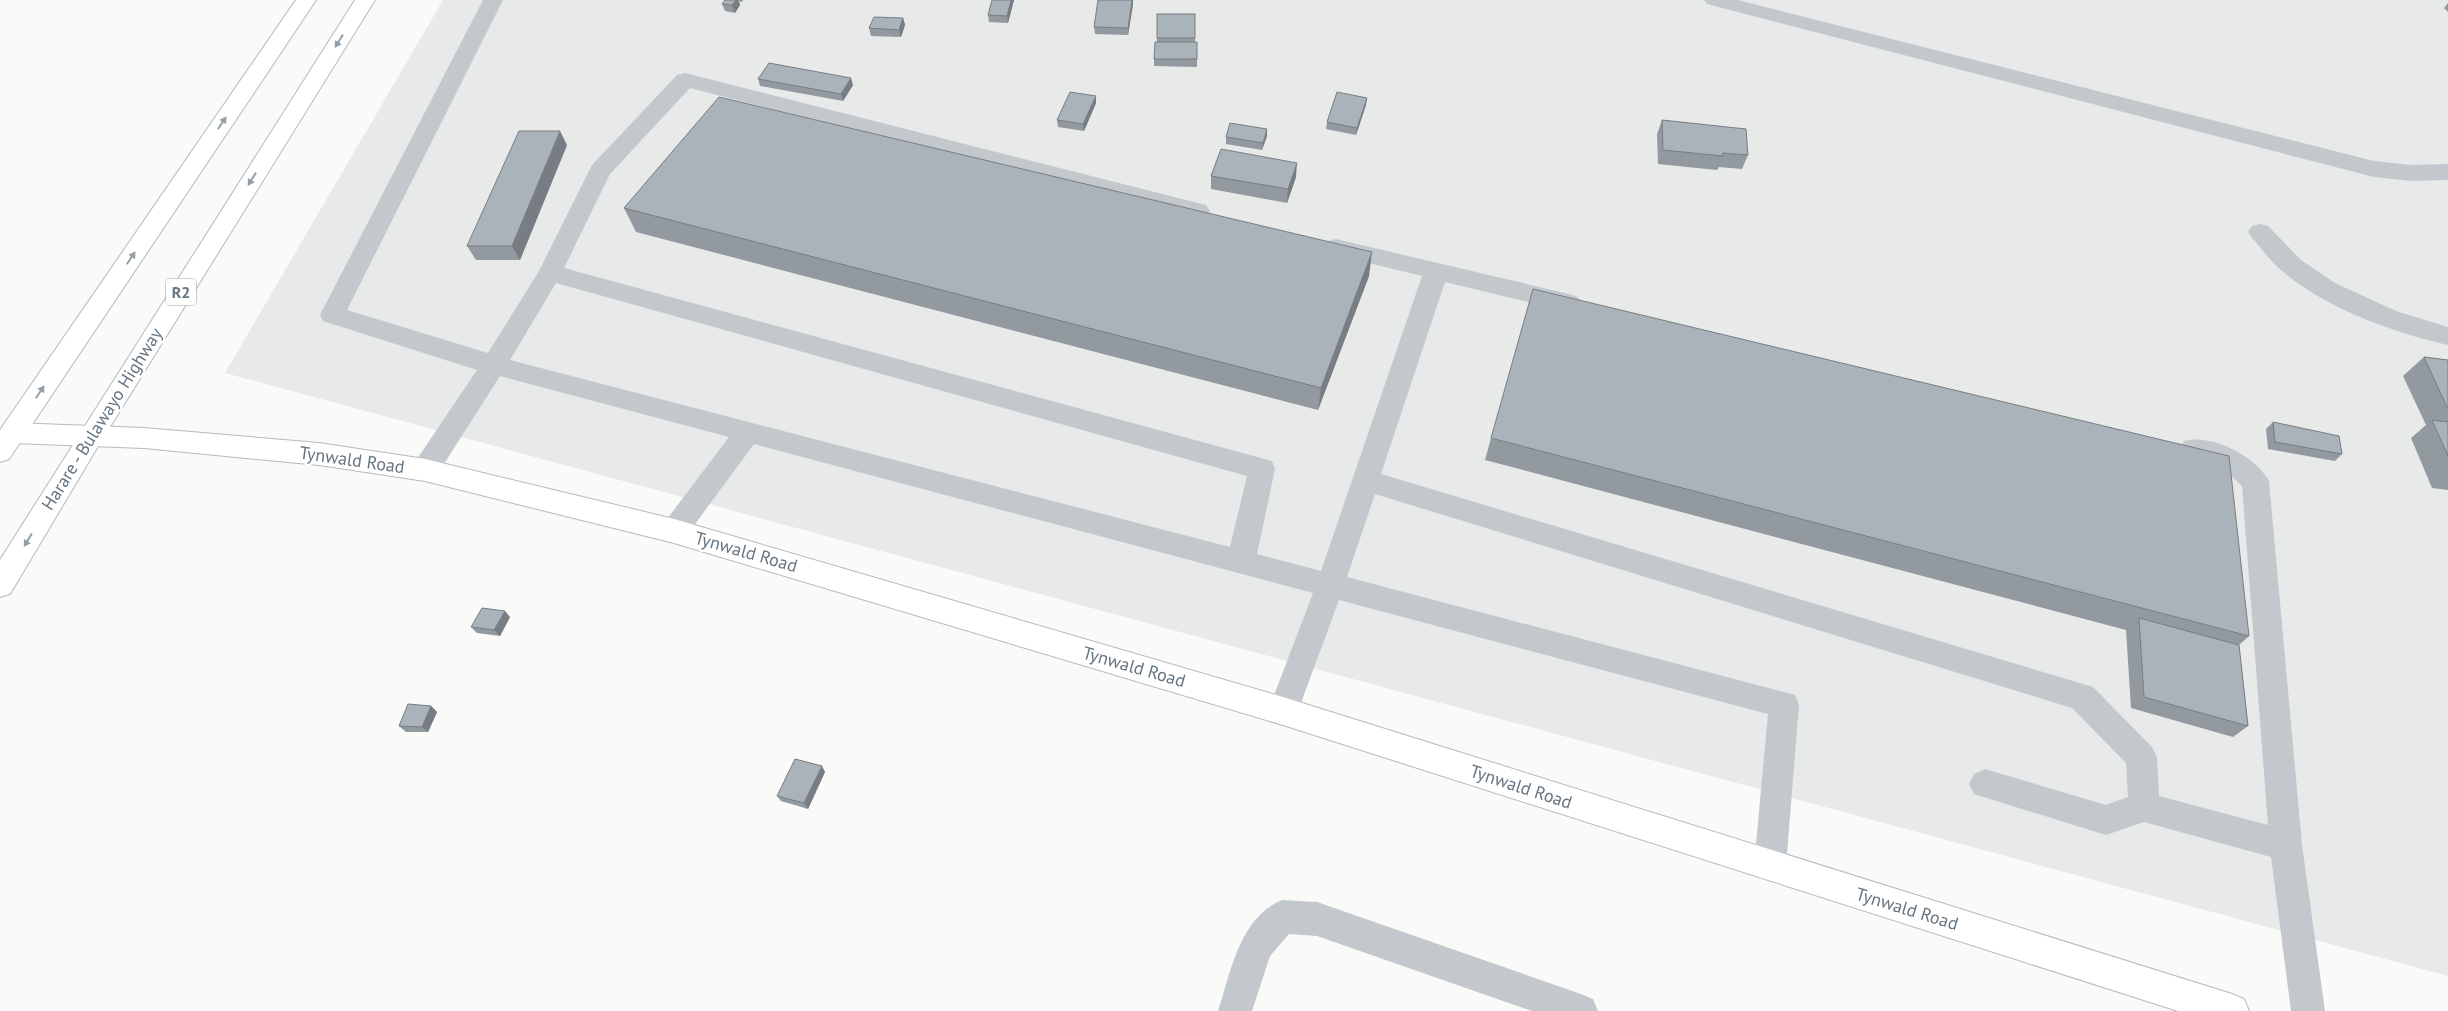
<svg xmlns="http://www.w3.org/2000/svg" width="2448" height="1011" font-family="'PT Sans',sans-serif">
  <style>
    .built { fill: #e8e9e9 }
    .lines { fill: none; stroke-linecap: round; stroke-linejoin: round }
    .major-casing { stroke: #b5babe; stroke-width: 2 }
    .highway-casing { stroke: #b4b9bd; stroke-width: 2 }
    .minor { fill: #c3c8cc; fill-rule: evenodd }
    .major { fill: #fff; fill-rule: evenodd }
    .highway { fill: #fff; fill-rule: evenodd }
    .wall { fill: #929a9f }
    .shaded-wall { fill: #777d82 }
    .building { fill: #aab3b9; stroke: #777d82 }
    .oneway { fill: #939fa8 }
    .labels { text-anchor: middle; stroke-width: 5; stroke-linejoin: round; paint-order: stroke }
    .shield { fill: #fff; stroke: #939fa8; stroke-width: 1 }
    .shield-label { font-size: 16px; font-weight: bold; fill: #657683 }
    .street-label { font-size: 18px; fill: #657683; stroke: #fff }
  </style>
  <rect width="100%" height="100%" fill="#fafaf8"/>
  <!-- built -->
  <polygon class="built" points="443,0 2448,0 2448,976 225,373"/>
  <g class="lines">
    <!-- major casing -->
    <g class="major-casing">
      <polygon id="major" points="13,423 144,428 319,443 425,459 674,519 1283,697 2232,994 2244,999 2249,1011 2178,1011 1283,725 674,543 425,481 319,465 144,448 13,443 4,440 0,433 4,426"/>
    </g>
    <!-- highway casing -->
    <g class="highway-casing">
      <g id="highway">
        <polygon points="296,0 316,0 9,459 0,462 0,430"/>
        <polygon points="355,0 375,0 100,443 10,594 0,597 0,560"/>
      </g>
    </g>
    <!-- minor -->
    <g class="minor">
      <path d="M483,0H503L347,310L488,353L539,271L592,165L677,75L685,73L1198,203L1206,205L1210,211L1206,217L1198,219L690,88L610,174L564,268L1272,461L1275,469L1257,554L1321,571L1422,276L1328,253L1324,247L1328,241L1336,239L1569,294L1578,297L1581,303L1578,309L1569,312L1445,282L1381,474L2093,687L2152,747L2157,757L2159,796L2268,825L2242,486L2221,467L2184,457L2180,449L2184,441C2211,433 2256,456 2269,481L2302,845L2325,1011H2291L2271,857L2144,822L2106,835L1974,794L1969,784L1974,774L1985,769L2106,805L2128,797L2126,763L2072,708L1375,494L1347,577L1795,695L1799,705L1786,866L1782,877L1770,882L1758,877L1754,866L1768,714L1339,600L1298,711L1294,721L1283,725L1272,721L1268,711L1313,593L754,444L684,539L674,543L664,539L660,531L664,523L729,437L500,376L435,478L425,481L415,478L412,470L415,462L477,370L323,321L320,315ZM556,283L1247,476L1230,547L510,360Z"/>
      <polygon points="1704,0 1738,0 2374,161 2411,165 2448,164 2448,180 2411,181 2374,177 1707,4"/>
      <path d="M2260,224L2268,226L2301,260L2335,283L2396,311L2448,327V345C2390,331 2330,310 2283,272C2271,262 2262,249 2252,238L2248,232L2252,226Z"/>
      <path d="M1282,900L1317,902L1581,994L1593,999L1598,1011H1532L1317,936L1289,934L1270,956L1252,1011H1218C1231,972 1239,918 1282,900Z"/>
    </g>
    <!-- major -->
    <use href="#major" class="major"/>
    <!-- highway -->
    <use href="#highway" class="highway"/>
  </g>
  <!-- wall -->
  <g class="wall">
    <polygon points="725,0 743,0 742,2 739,1 740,5 735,13 725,11 722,4"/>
    <polygon points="992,0 1014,0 1008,23 989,22 988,15"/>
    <polygon points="2448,3 2448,12 2444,8"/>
    <polygon points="1133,4 1128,35 1095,34 1094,27"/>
    <polygon points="1157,14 1195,14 1195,42 1197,42 1197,67 1154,66 1154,59 1157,42"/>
    <polygon points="903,18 905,25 901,37 871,36 869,28"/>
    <polygon points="758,79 853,85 843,101 760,86"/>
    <polygon points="1096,96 1096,103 1084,131 1058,127 1057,120"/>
    <polygon points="1366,105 1356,135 1326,129 1327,122"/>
    <polygon points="1662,120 1748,155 1742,169 1719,167 1717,170 1658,164 1657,134"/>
    <polygon points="1267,129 1267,136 1262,150 1226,144 1226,137"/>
    <polygon points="567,145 520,260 476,260 467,246"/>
    <polygon points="1211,176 1296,177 1287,203 1211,189"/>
    <polygon points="624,208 1369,276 1318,410 636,232"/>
    <polygon points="2424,357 2448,360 2448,490 2432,488 2411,438 2426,425 2403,376"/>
    <polygon points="2273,422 2342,454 2335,461 2268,449 2266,429"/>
    <polygon points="1491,438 2249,636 2239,645 2248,726 2233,737 2131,708 2126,630 1485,460"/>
    <polygon points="510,617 500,636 477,633 471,627"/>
    <polygon points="431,706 437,712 428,732 406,732 399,726"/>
    <polygon points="825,772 808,809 781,801 777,796"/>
  </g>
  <!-- shaded-wall -->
  <g class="shaded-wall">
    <polygon points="736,0 738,0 740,5 735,13 732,5"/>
    <polygon points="1011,0 1014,0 1008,23 1007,16"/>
    <polygon points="1132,0 1133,0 1133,4 1128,35 1128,28"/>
    <polygon points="903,18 905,25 901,37 899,30"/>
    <polygon points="851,78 853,85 843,101 841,94"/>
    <polygon points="1096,96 1096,103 1084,131 1083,124"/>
    <polygon points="1367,98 1366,105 1356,135 1357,128"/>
    <polygon points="1267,129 1267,136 1262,150 1263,143"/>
    <polygon points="560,131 567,145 520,260 512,246"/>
    <polygon points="1297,163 1296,177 1287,203 1288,189"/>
    <polygon points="1372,252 1369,276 1318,410 1321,388"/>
    <polygon points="505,611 510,617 500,636 494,630"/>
    <polygon points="431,706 437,712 428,732 422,727"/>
    <polygon points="822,766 825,772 808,809 804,803"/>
  </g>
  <!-- building -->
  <g class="building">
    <polygon points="725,0 736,0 732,5 722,4"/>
    <polygon points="992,0 1011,0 1007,16 988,15"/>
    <polygon points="1098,0 1132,0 1128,28 1094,27"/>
    <rect x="1157" y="14" width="38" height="24"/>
    <polygon points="874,17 903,18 899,30 869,28"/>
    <polygon points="1155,42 1197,42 1197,59 1154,59"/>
    <polygon points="769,63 851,78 841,94 758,79"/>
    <polygon points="1070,92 1096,96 1083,124 1057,120"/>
    <polygon points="1337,92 1367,98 1357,128 1327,122"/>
    <polygon points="719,97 1372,252 1321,388 624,208"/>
    <polygon points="1662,120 1746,129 1748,155 1723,153 1723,156 1663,150"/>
    <polygon points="1230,123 1267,129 1263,143 1226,137"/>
    <polygon points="519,131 560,131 512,246 467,246"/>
    <polygon points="1221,149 1297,163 1288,189 1211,176"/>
    <polygon points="1533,289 2229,456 2249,636 1491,438"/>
    <polygon points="2424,357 2448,360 2448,409"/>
    <polygon points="2432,420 2448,422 2448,456"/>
    <polygon points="2273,422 2339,436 2342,454 2275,442"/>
    <polygon points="482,608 505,611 494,630 471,627"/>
    <polygon points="2139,618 2239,645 2248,726 2144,697"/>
    <polygon points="408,704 431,706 422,727 399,726"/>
    <polygon points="795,759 822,766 804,803 777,796"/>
  </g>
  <!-- one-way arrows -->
  <defs><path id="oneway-solid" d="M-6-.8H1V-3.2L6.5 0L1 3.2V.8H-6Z" transform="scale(1.25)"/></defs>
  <g class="oneway">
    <use href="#oneway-solid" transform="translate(339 41) rotate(122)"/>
    <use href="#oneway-solid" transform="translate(222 123) rotate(-56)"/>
    <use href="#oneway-solid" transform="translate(252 179) rotate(122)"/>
    <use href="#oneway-solid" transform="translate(131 258) rotate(-56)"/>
    <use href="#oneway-solid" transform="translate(40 392) rotate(-56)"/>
    <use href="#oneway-solid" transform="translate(28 540) rotate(121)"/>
  </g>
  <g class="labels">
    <!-- shield labels -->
    <rect class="shield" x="166" y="278.5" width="30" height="27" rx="4"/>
    <g class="shield-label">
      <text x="181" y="298">R2</text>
    </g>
    <!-- street labels -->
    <g class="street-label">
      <text transform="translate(102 419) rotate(-58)" y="6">Harare - Bulawayo Highway</text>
      <text transform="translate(352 460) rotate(8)" y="6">Tynwald Road</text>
      <text transform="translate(746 552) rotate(16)" y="6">Tynwald Road</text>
      <text transform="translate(1134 667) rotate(16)" y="6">Tynwald Road</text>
      <text transform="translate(1521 787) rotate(18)" y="6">Tynwald Road</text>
      <text transform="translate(1907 909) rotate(17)" y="6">Tynwald Road</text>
    </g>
  </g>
</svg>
